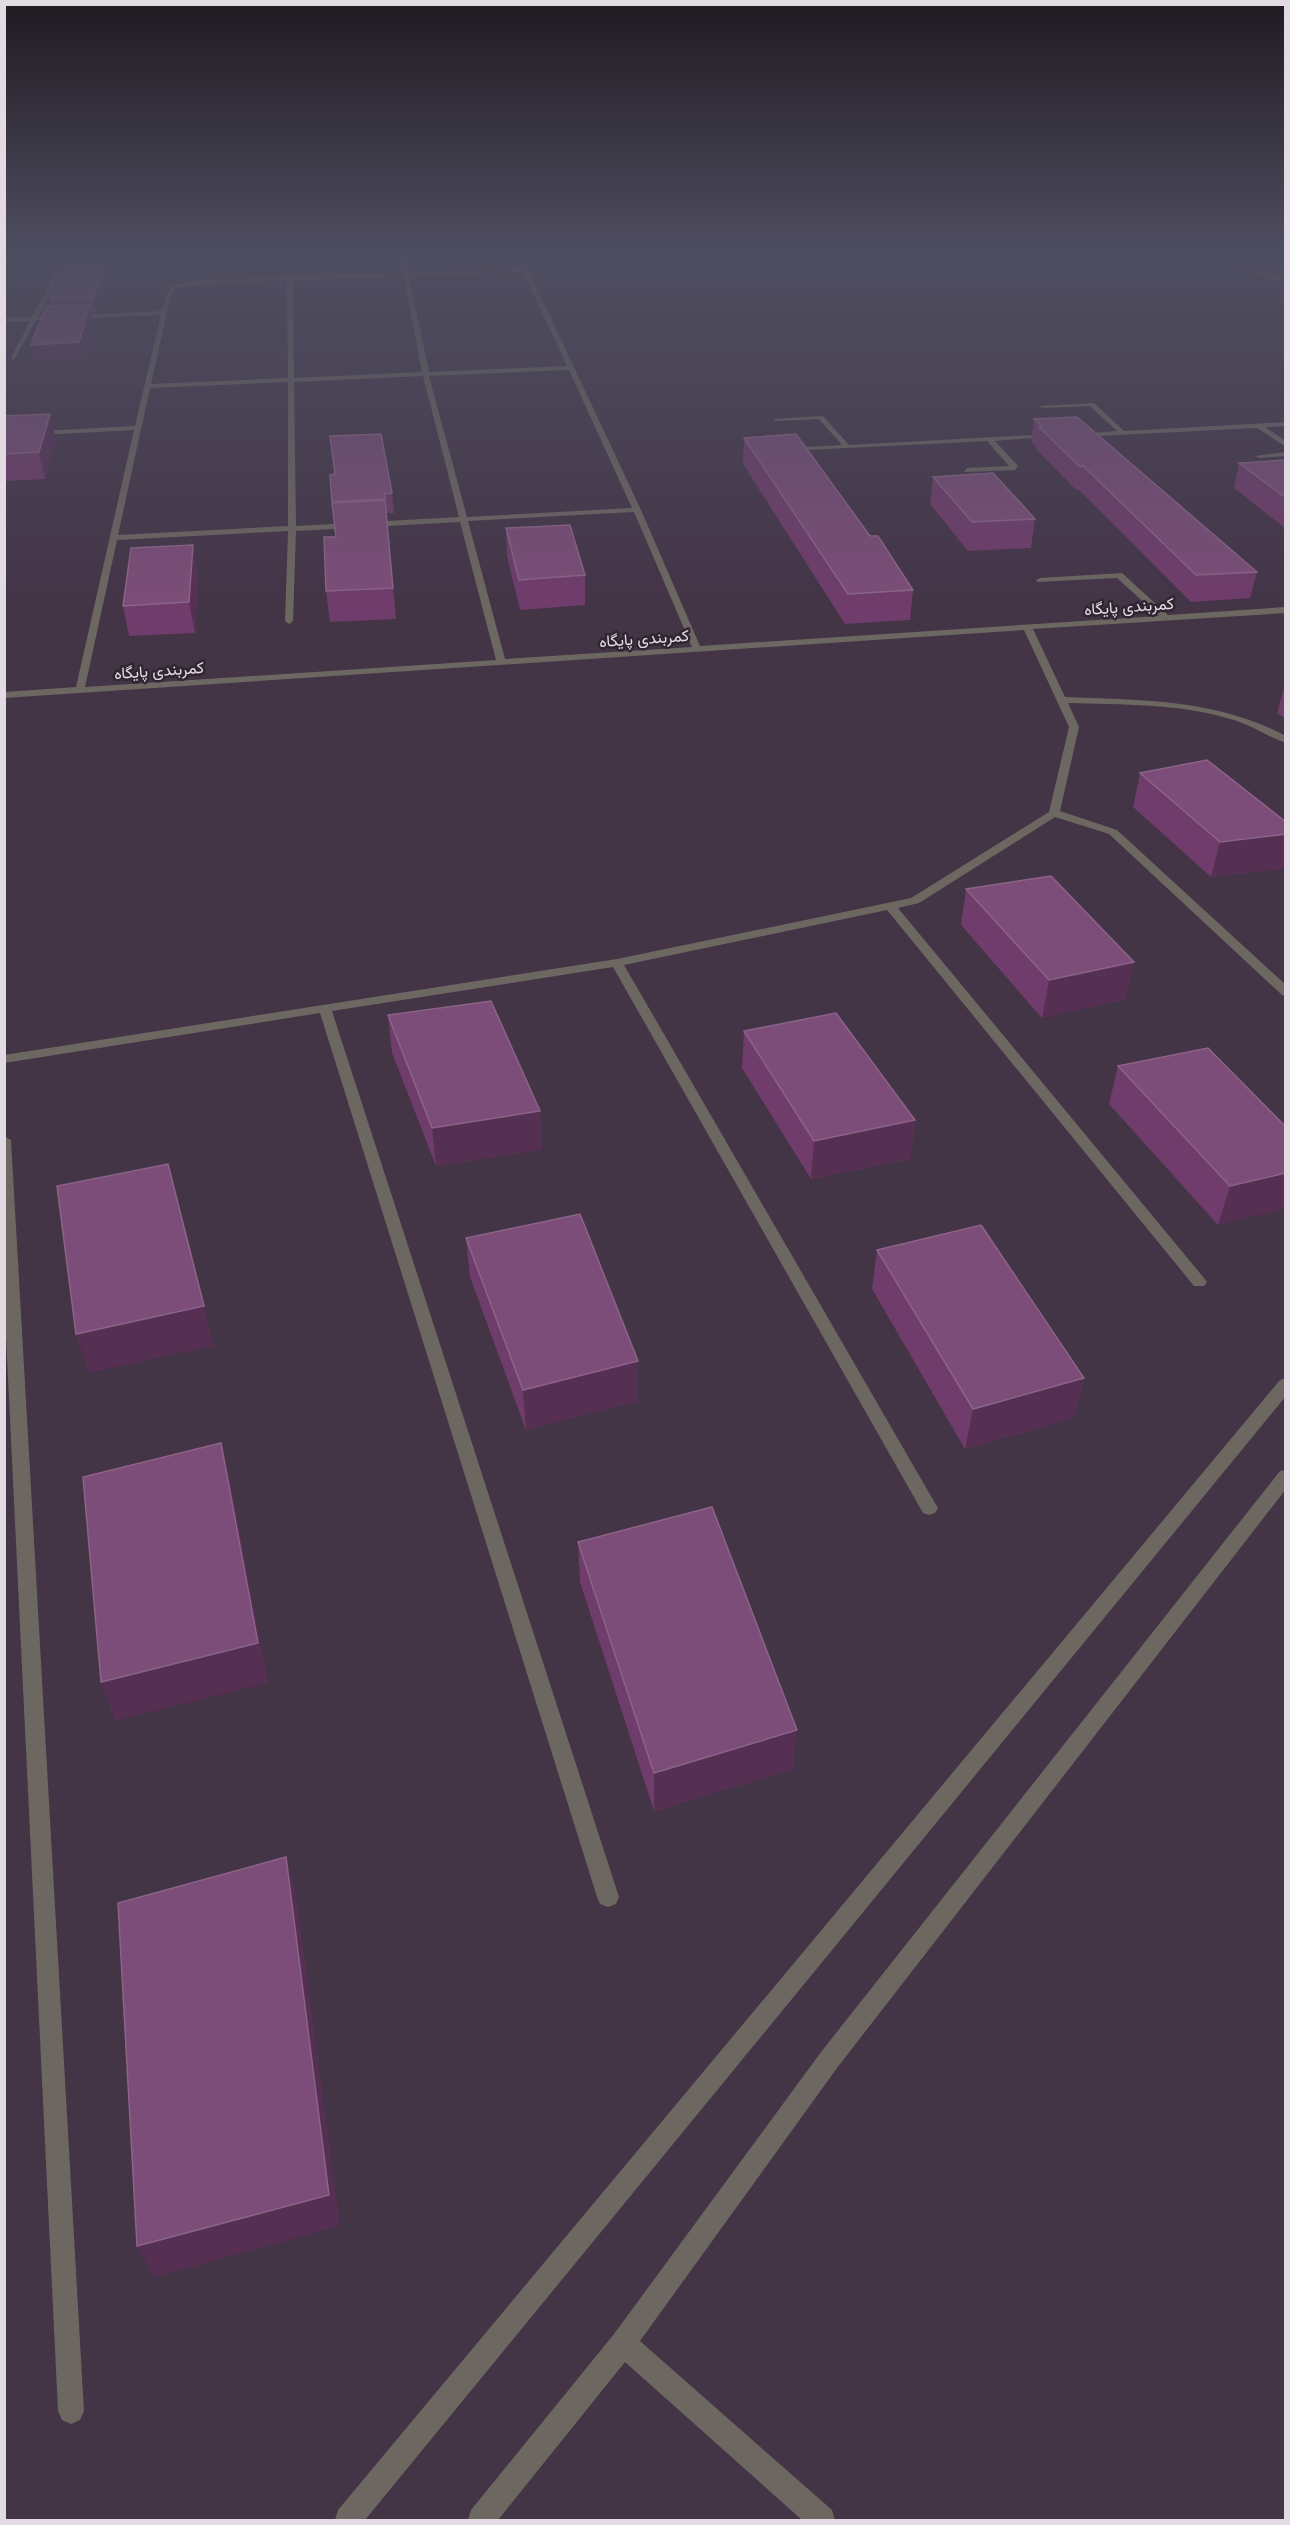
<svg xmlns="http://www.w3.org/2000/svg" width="1290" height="2525" font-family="Poppins,Vazirmatn,sans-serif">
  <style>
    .built { fill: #433446 }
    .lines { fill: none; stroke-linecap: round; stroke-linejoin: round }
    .minor { fill: #6d6761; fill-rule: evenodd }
    .wall { fill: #703c6b }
    .shaded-wall { fill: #553053 }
    .building { fill: #7c4d78; stroke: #8c6389; stroke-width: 1.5 }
    .labels { text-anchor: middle; stroke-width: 5; stroke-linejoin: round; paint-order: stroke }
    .far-street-label { font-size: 16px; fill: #e2dbe3; stroke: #302632 }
  </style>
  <rect width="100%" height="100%" fill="#3a303c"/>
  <!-- built -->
  <rect class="built" x="5" y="253" width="1280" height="2267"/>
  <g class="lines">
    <!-- minor -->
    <g class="minor">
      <path d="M400,252H405L409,273L522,269L515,252H520L641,510L700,646L1159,616L1117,578L1037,582L1036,580L1040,578L1122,573L1168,615L1286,607V613L1033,629L1065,697C1141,700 1217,699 1286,736V743C1266,736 1250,724 1230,719C1178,703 1121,705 1068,703L1079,727L1060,811L1117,830L1286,985V996L1282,995L1109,834L1055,817L919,903L898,908L1204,1278L1207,1282L1204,1286H1194L887,910L624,965L935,1503L938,1508L935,1513L929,1515L923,1513L613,967L332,1011L619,1897L616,1904L608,1907L600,1904L597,1897L320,1013L4,1063V1055L617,959L911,898L1049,812L1069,727L1024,630L4,698V692L76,687L134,430L4,437V433L135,426L161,315L36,320L14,360L11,358L30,321L4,322V318L32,317L56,273L59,275L38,317L161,311L171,286L202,280L403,273ZM523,272L567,366L429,372L409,276ZM404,276L422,372L294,378L293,280ZM287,280L288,378L151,384L170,299L175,288L202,284ZM569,370L632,508L467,517L429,376ZM423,376L459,517L296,526L294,382ZM288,382V526L118,535L150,388ZM634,512L692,647L505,659L468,521ZM460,522L496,660L85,687L117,540L288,531L285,621L289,624L293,621L296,531Z"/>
      <polygon points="1156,252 1167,252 1256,271 1286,267 1286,270 1265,273 1286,279 1286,282 1259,274"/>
      <polygon points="1094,403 1124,431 1286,422 1286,426 1265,427 1286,441 1286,447 1257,428 1079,437 1077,434 1117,431 1090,406 1042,408 1039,406"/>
      <polygon points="823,416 849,445 1052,434 1055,436 995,441 1018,466 1015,470 964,472 967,468 1009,466 987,441 786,451 788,448 842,445 819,419 776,421 773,419"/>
      <polygon points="1286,452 1286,456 1259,458 1255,456"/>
      <polygon points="4,1136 11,1140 84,2411 80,2420 71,2424 62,2420 58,2411 4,1295"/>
      <polygon points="1286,1378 1286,1396 365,2520 335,2520 338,2510 1280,1380"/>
      <polygon points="1286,1470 1286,1489 837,2068 640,2341 832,2510 835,2520 802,2520 625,2362 498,2520 468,2520 471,2510 614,2334 821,2052 1280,1471"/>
    </g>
  </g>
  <!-- wall -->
  <g class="wall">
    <polygon points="420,252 462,252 462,259 421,261"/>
    <polygon points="107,264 109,279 96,312 91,312 92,320 82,358 34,361 51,306 50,299"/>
    <polygon points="4,416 56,440 45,479 4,481"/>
    <polygon points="1034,419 1257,572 1250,598 1191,602 1079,490 1076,490 1036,449 1036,447 1031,441"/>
    <polygon points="330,436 392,493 394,513 386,513 396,619 330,622 326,591 336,537 335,474"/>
    <polygon points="744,438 870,536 913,590 910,620 845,624 743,464"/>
    <polygon points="1286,460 1286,529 1234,488 1239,463"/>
    <polygon points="933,477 1035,519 1031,548 968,551 930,504"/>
    <polygon points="506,528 585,575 585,605 520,610 507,556"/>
    <polygon points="198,574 195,633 129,636 123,606"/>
    <polygon points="1286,681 1286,719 1277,713"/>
    <polygon points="1140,773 1286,822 1286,868 1211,877 1133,807"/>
    <polygon points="966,889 1134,962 1125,999 1042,1018 961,925"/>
    <polygon points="388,1015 540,1111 542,1149 436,1166 392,1053"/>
    <polygon points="744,1031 915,1120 910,1159 811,1179 742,1068"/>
    <polygon points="1118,1066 1286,1127 1218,1225 1109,1104"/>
    <polygon points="466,1238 638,1361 638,1401 526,1430 470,1277"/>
    <polygon points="877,1250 1084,1378 1074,1418 965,1449 872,1289"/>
    <polygon points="578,1542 793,1769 654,1811 580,1582"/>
  </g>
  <!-- shaded-wall -->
  <g class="shaded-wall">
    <polygon points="107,264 109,279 96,312 93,297"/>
    <polygon points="89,305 92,320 82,358 34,361 31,345"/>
    <polygon points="50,414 56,440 45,479 39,452"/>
    <polygon points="193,545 198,574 195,633 189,602"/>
    <polygon points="1286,834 1286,868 1211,877 1220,842"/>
    <polygon points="1134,962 1125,999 1042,1018 1049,980"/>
    <polygon points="540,1111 542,1149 436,1166 432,1128"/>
    <polygon points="915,1120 910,1159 811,1179 814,1141"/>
    <polygon points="1286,1173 1286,1209 1218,1225 1230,1186"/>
    <polygon points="204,1306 213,1346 89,1373 76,1334"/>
    <polygon points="638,1361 638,1401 526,1430 523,1390"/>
    <polygon points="1084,1378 1074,1418 965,1449 973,1409"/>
    <polygon points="221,1443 231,1483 268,1683 115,1721 101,1682"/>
    <polygon points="797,1730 793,1769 654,1811 654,1773"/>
    <polygon points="286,1857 296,1894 340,2226 154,2277 137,2246"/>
  </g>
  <!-- building -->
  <g class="building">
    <polygon points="107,264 93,297 50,299 65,265"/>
    <polygon points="89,305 79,342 31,345 46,306"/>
    <polygon points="50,414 39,452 4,454 4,416"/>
    <polygon points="1077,417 1257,572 1196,575 1083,466 1080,467 1039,427 1042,426 1034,419"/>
    <polygon points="381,434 392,493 384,494 385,499 332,502 330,475 335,474 330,436"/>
    <polygon points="796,434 870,536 878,536 913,590 848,594 744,438"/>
    <polygon points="1286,460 1286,498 1239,463"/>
    <polygon points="993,473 1035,519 972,522 933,477"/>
    <polygon points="385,500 393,588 326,591 324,537 336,537 332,503"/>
    <polygon points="570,525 585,575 519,580 506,528"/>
    <polygon points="193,545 189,602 123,606 131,548"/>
    <polygon points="1207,760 1286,822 1286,834 1220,842 1140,773"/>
    <polygon points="1051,876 1134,962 1049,980 966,889"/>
    <polygon points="491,1001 540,1111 432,1128 388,1015"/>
    <polygon points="836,1013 915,1120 814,1141 744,1031"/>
    <polygon points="1208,1048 1286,1127 1286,1173 1230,1186 1118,1066"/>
    <polygon points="168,1164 204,1306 76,1334 57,1186"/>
    <polygon points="580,1214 638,1361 523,1390 466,1238"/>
    <polygon points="981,1225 1084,1378 973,1409 877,1250"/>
    <polygon points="221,1443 258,1643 101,1682 83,1477"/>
    <polygon points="712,1507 797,1730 654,1773 578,1542"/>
    <polygon points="286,1857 329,2195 137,2246 118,1903"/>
  </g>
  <!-- sky -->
  <linearGradient id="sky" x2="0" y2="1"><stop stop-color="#201a21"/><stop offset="0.42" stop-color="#4f4e61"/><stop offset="1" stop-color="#4f4e61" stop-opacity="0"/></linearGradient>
  <rect width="1290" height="606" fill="url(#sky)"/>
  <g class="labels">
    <!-- far-street labels -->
    <g class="far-street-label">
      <text transform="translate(1129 606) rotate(-4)" y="6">کمربندی پایگاه</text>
      <text transform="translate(644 638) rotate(-4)" y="6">کمربندی پایگاه</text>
      <text transform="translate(159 670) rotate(-4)" y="6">کمربندی پایگاه</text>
    </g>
  </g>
  <!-- border -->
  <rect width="1290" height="2525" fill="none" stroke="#e2dbe3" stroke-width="12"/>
</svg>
